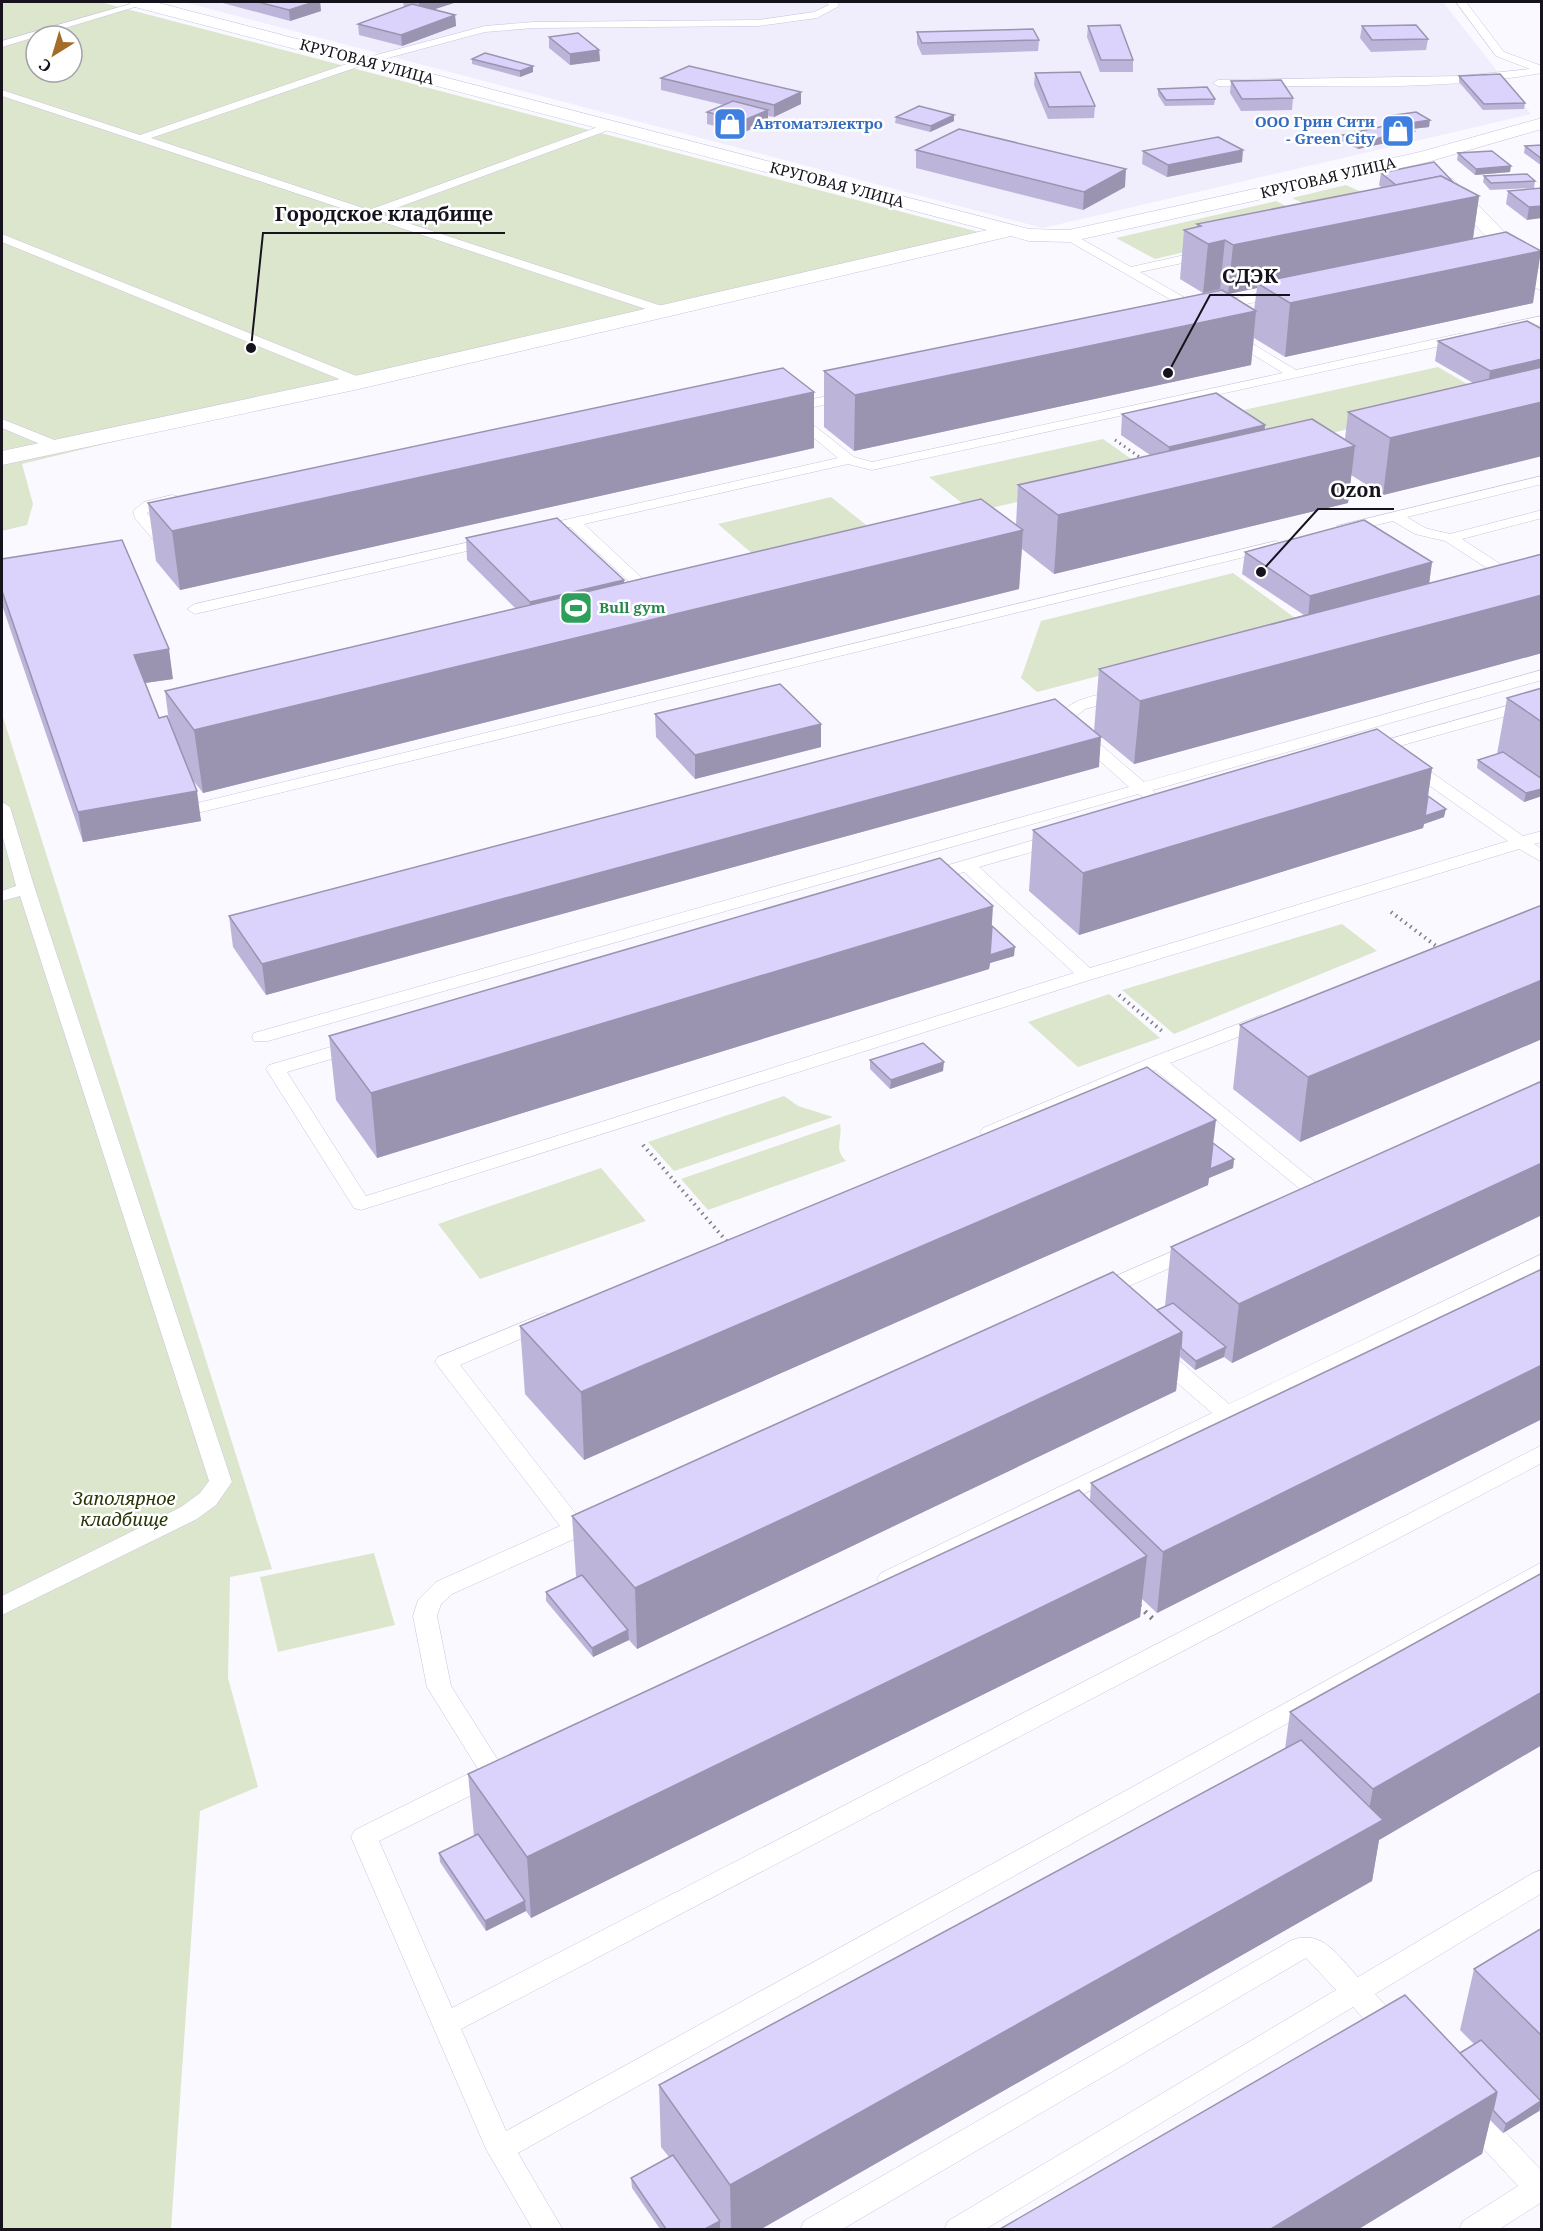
<svg xmlns="http://www.w3.org/2000/svg" width="1543" height="2231" font-family="'Noto Serif',serif">
  <style>
    .built { fill: #f0edfc }
    .green { fill: #dce6cd; fill-rule: evenodd }
    .lines { fill: none; stroke-linecap: round; stroke-linejoin: round }
    .service-casing { stroke: #c8c3e0; stroke-width: 1 }
    .minor-casing { stroke: #c8c3e0; stroke-width: 1 }
    .path-far2 { stroke: #7f7d85; stroke-width: 3; stroke-dasharray: 1.5 4; stroke-linecap: butt }
    .path-far1 { stroke: #7f7d85; stroke-width: 4; stroke-dasharray: 1.5 4.5; stroke-linecap: butt }
    .path { stroke: #7f7d85; stroke-width: 5; stroke-dasharray: 2 6; stroke-linecap: butt }
    .service { fill: #fff; fill-rule: evenodd }
    .minor { fill: #fff; fill-rule: evenodd }
    .wall { fill: #bdb5d9; fill-rule: evenodd }
    .shaded-wall { fill: #9a94b0 }
    .building { fill: #dcd3fc; stroke: #9a94b0; stroke-width: 1.5 }
    .labels { text-anchor: middle; stroke-width: 5; stroke-linejoin: round; paint-order: stroke }
    .far-street-label { font-size: 15px; fill: #16131d; stroke: #fff }
    .far-shop-label { font-size: 15px; font-weight: bold; fill: #366cbe; stroke: #fff; text-anchor: end }
    .far-leisure-label { font-size: 15px; font-weight: bold; fill: #27864d; stroke: #fff; text-anchor: start }
    .park-label { font-size: 18px; font-style: italic; fill: #283507; stroke: #fff }
    .leader { fill: none; stroke: #16131d; stroke-width: 2 }
    .callout-dot { fill: #16131d; stroke: #fff; stroke-width: 2 }
    .callout-label { font-size: 20px; text-anchor: middle; font-weight: bold; fill: #16131d; stroke: #fff; stroke-width: 5; stroke-linejoin: round; paint-order: stroke }
  </style>
  <rect width="100%" height="100%" fill="#faf9ff"/>
  <!-- built -->
  <polygon class="built" points="184,2 1443,2 1531,114 1043,228"/>
  <!-- green -->
  <g class="green">
    <path d="M2,2H100L979,232L22,464L33,504L27,525L2,531ZM36,36H72V72H36Z"/>
    <polygon points="1346,185 1375,198 1320,211 1292,198"/>
    <polygon points="1276,201 1300,213 1197,249 1155,259 1116,238"/>
    <polygon points="1438,367 1481,392 1405,416 1288,443 1239,411"/>
    <polygon points="1103,439 1150,472 973,512 929,477"/>
    <polygon points="831,497 870,528 755,556 718,524"/>
    <polygon points="1233,573 1302,623 1037,692 1021,678 1041,621"/>
    <polygon points="2,714 272,1569 230,1577 228,1678 258,1787 200,1811 171,2229 2,2229"/>
    <polygon points="1342,924 1377,951 1174,1034 1122,990"/>
    <polygon points="1109,994 1160,1038 1078,1067 1028,1022"/>
    <polygon points="784,1096 798,1106 833,1117 674,1171 648,1142"/>
    <path d="M840,1124C843,1139 833,1149 846,1161L708,1210L681,1179Z"/>
    <polygon points="601,1168 646,1221 480,1279 438,1224"/>
    <polygon points="374,1553 395,1625 278,1652 260,1577"/>
  </g>
  <g class="lines">
    <!-- service casing -->
    <g class="service-casing">
      <g id="service">
        <polygon points="137,2 148,3 2,47 2,41"/>
        <polygon points="827,2 837,2 839,6 817,18 758,26 534,28 485,32 369,63 151,138 369,210 609,123 617,123 617,127 380,214 668,308 670,311 664,315 2,96 2,90 140,135 361,59 485,26 534,22 758,20 814,12 829,5"/>
        <path d="M1456,2H1466L1504,52L1542,66V73C1436,92 1325,85 1218,86L1213,83L1218,80L1462,76L1530,69L1496,56Z"/>
        <polygon points="1069,232 1131,267 1207,250 1211,251 1211,257 1140,272 1187,299 1217,302 1280,289 1286,293 1280,297 1217,310 1180,305 1065,239 1065,233"/>
        <polygon points="2,234 364,379 366,382 364,385 354,385 2,242"/>
        <polygon points="1542,316 1542,324 1503,332 1497,328 1499,325"/>
        <polygon points="1231,331 1296,370 1463,333 1469,337 1463,341 872,470 848,464 584,524 660,595 663,598 655,603 650,601 570,527 538,534 531,530 538,526 838,458 779,409 781,406 850,391 855,392 857,395 855,398 796,411 854,457 872,462 1283,373 1226,338 1225,335 1226,332"/>
        <polygon points="2,419 62,443 64,446 57,450 52,449 2,428"/>
        <polygon points="1542,476 1542,484 1407,517 1425,528 1450,534 1542,510 1542,518 1462,539 1520,577 1522,580 1520,583 1510,583 1445,541 1415,534 1393,521 1342,533 1335,529 1337,526"/>
        <polygon points="172,495 177,496 179,499 177,502 154,508 147,513 169,540 176,541 178,544 176,547 160,548 135,518 133,511 144,502"/>
        <polygon points="492,537 499,541 497,544 195,614 187,609 195,604"/>
        <polygon points="1276,541 1283,545 1281,548 173,819 167,818 165,814 167,810 173,809"/>
        <path d="M1542,670V680L1153,790L1155,794L1153,798L1147,799L1138,794L268,1041H254L252,1037L254,1033L1129,787L1055,721C1069,697 1096,696 1121,690L1127,692L1129,695L1127,698L1085,709L1072,720L1144,782Z"/>
        <polygon points="1542,696 1542,706 1371,754 1363,749 1365,746"/>
        <polygon points="1409,759 1415,761 1523,836 1542,831 1542,842 1534,844 1542,849 1542,862 1519,849 1093,979 361,1210 354,1208 266,1069 269,1065 348,1042 362,1042 364,1046 362,1050 287,1072 366,1196 1074,973 964,872 927,882 921,881 918,877 921,873 1051,835 1063,835 1066,839 1063,843 979,867 1090,968 1508,841 1403,767 1401,764 1403,761"/>
        <polygon points="2,802 10,807 35,889 232,1482 216,1505 197,1519 2,1615 2,1596 181,1507 200,1493 209,1481 20,896 2,901 2,891 16,886 2,834"/>
        <polygon points="1262,1015 1269,1017 1271,1021 1269,1025 1170,1063 1325,1190 1328,1194 1325,1198 1318,1200 1311,1198 1155,1070 997,1136 983,1136 980,1132 983,1128 1150,1058"/>
        <polygon points="1194,1242 1201,1244 1204,1249 1201,1254 1107,1296 1100,1298 1093,1296 1089,1291 1093,1286"/>
        <polygon points="1542,1254 1542,1270 897,1585 889,1588 881,1585 877,1579 881,1573 1212,1413 1151,1360 1148,1355 1151,1350 1159,1348 1167,1350 1229,1404"/>
        <polygon points="545,1313 553,1315 556,1320 553,1325 460,1365 579,1518 595,1512 603,1514 606,1520 603,1526 452,1594 441,1604 437,1616 451,1686 506,1773 502,1780 379,1841 452,2008 1542,1445 1542,1463 461,2029 506,2131 1542,1562 1542,1581 518,2153 563,2230 533,2230 486,2149 351,1837 355,1830 478,1769 427,1687 413,1616 418,1600 436,1582 560,1526 435,1362 438,1357"/>
        <path d="M1542,1870V1893L1375,1994L1403,2024L1407,2032L1403,2040L1393,2044L1383,2040L1353,2007L984,2230H944L948,2221L1336,1990L1306,1958L841,2230H800L804,2221L1292,1940C1323,1929 1338,1956 1358,1977L1533,1873Z"/>
        <polygon points="1469,2101 1479,2104 1542,2171 1542,2202 1498,2230 1459,2230 1463,2221 1518,2186 1459,2122 1455,2113 1459,2104"/>
      </g>
    </g>
    <!-- minor casing -->
    <g class="minor-casing">
      <g id="minor">
        <polygon points="129,2 155,2 1029,229 1069,230 1420,152 1542,118 1542,129 1424,163 1069,242 1029,241 1011,236 359,389 2,465 2,451 359,375 987,230 131,6"/>
        <polygon points="1446,177 1453,179 1542,271 1542,290 1535,288 1439,187 1436,183 1439,179"/>
      </g>
    </g>
    <!-- path-far2 -->
    <g class="path-far2">
      <polyline points="1115,440 1144,460"/>
      <polyline points="1346,484 1365,496"/>
    </g>
    <!-- path-far1 -->
    <g class="path-far1">
      <polyline points="1391,912 1440,949"/>
      <polyline points="1119,995 1162,1031"/>
      <polyline points="643,1145 728,1243"/>
    </g>
    <!-- path -->
    <polyline class="path" points="1139,1606 1155,1621"/>
    <!-- service -->
    <use href="#service" class="service"/>
    <!-- minor -->
    <use href="#minor" class="minor"/>
  </g>
  <!-- wall -->
  <g class="wall">
    <polygon points="219,2 320,2 321,11 290,21"/>
    <polygon points="403,2 457,2 434,9 455,15 456,26 402,46 359,35 358,24 404,7"/>
    <polygon points="1256,2 1407,2 1407,3"/>
    <polygon points="1088,26 1133,60 1133,72 1100,72 1087,37"/>
    <polygon points="1362,26 1428,39 1426,50 1371,52 1360,38"/>
    <polygon points="917,32 1039,40 1038,51 922,55 917,44"/>
    <polygon points="549,37 599,50 600,61 570,65 549,48"/>
    <polygon points="472,59 533,66 533,72 520,77 472,64"/>
    <polygon points="1035,73 1095,106 1094,118 1048,119 1034,85"/>
    <polygon points="1459,76 1525,103 1524,109 1483,110 1459,82"/>
    <polygon points="661,78 801,92 801,104 774,117 768,116 768,122 742,133 707,124 707,112 724,105 661,90"/>
    <polygon points="1231,81 1293,98 1292,110 1241,111 1230,93"/>
    <polygon points="1158,89 1215,99 1214,105 1165,106 1158,95"/>
    <polygon points="954,115 954,121 930,132 895,123 896,117"/>
    <polygon points="1389,116 1429,127 1410,129 1414,131 1413,137 1358,149 1342,141 1343,135 1392,124 1388,122"/>
    <polygon points="1542,145 1542,166 1524,153 1525,146"/>
    <polygon points="916,150 1125,187 1083,210 916,168"/>
    <polygon points="1143,151 1242,162 1167,177 1142,164"/>
    <polygon points="1458,153 1510,172 1475,175 1457,160"/>
    <path d="M1381,173L1454,183L1479,196L1473,239L1533,303L1285,357L1254,338L1251,365L854,451L824,427V371L1221,290L1203,293L1180,279L1184,230L1197,227V224L1382,188L1379,185ZM1257,288L1254,310L1229,294Z"/>
    <polygon points="1484,176 1535,181 1534,188 1490,190 1483,182"/>
    <polygon points="1542,188 1527,220 1506,204 1508,191"/>
    <polygon points="1542,329 1542,456 1383,495 1351,475 1348,503 1054,574 1022,549 1019,589 203,793 192,779 201,821 83,842 2,605 2,559 173,679 145,683 159,718 169,722 165,691 516,609 467,560 466,538 624,580 624,583 1016,525 1018,485 1150,455 1121,435 1122,414 1265,425 1265,429 1345,439 1348,412 1473,383 1435,361 1438,341"/>
    <polygon points="814,448 180,590 156,561 148,503"/>
    <polygon points="1245,552 1432,562 1429,583 1542,554 1542,653 1134,764 1094,731 1099,669 1304,615 1242,574"/>
    <polygon points="1542,688 1542,796 1524,802 1477,768 1478,760 1497,754 1507,698"/>
    <polygon points="655,714 821,747 695,779 656,737"/>
    <polygon points="1099,767 266,995 233,947 229,916"/>
    <polygon points="1432,768 1428,796 1444,817 1424,824 1423,828 1079,935 1029,891 1033,830"/>
    <polygon points="1542,905 1542,1039 1300,1142 1233,1089 1240,1025"/>
    <polygon points="992,926 1014,956 990,963 989,969 377,1158 336,1100 329,1036"/>
    <polygon points="870,1060 943,1071 890,1089 870,1069"/>
    <polygon points="1542,1081 1542,1215 1232,1363 1224,1357 1195,1370 1180,1357 1176,1391 637,1649 629,1640 593,1657 546,1601 546,1592 577,1578 576,1576 572,1516 1157,1310 1165,1306 1171,1247"/>
    <polygon points="1213,1143 1234,1159 1233,1168 1209,1178 1208,1185 584,1460 525,1394 520,1326"/>
    <polygon points="1542,1269 1542,1419 1157,1613 1142,1599 1140,1617 531,1918 526,1911 486,1931 440,1862 439,1853 474,1836 468,1774 1090,1500 1091,1483"/>
    <polygon points="1542,1573 1542,1745 1379,1840 1372,1881 761,2229 660,2229 632,2188 631,2178 669,2157 661,2147 659,2085 1285,1749 1290,1712"/>
    <polygon points="1542,1928 1542,2114 1539,2111 1503,2133 1490,2120 1482,2154 1460,2053 1474,2044 1460,2030 1474,1969"/>
  </g>
  <!-- shaded-wall -->
  <g class="shaded-wall">
    <polygon points="314,2 320,2 321,11 290,21 289,10"/>
    <polygon points="424,2 457,2 420,14 419,3"/>
    <polygon points="455,15 456,26 402,46 401,35"/>
    <polygon points="599,50 600,61 570,65 570,54"/>
    <polygon points="533,66 533,72 520,77 520,71"/>
    <polygon points="801,92 801,104 774,117 774,105"/>
    <polygon points="768,110 768,122 742,133 742,121"/>
    <polygon points="954,115 954,121 930,132 931,126"/>
    <polygon points="1430,120 1429,127 1403,130 1404,124"/>
    <polygon points="1414,131 1413,137 1358,149 1359,142"/>
    <polygon points="1243,150 1242,162 1167,177 1168,165"/>
    <polygon points="1511,166 1510,172 1475,175 1476,169"/>
    <polygon points="1126,169 1125,187 1083,210 1084,192"/>
    <polygon points="1479,196 1472,244 1257,283 1257,288 1228,294 1233,245"/>
    <polygon points="1542,206 1542,218 1527,220 1529,207"/>
    <polygon points="1225,240 1220,289 1203,293 1208,244"/>
    <polygon points="1541,251 1533,303 1285,357 1290,303"/>
    <polygon points="1256,311 1251,365 854,451 855,395"/>
    <polygon points="1542,359 1542,379 1487,391 1490,371"/>
    <polygon points="814,392 814,448 180,590 172,531"/>
    <polygon points="1542,402 1542,456 1383,495 1390,438"/>
    <polygon points="1265,425 1263,446 1168,468 1169,447"/>
    <polygon points="1355,446 1348,503 1054,574 1058,515"/>
    <polygon points="1023,530 1019,589 203,793 194,730"/>
    <polygon points="1432,562 1429,584 1308,618 1310,596"/>
    <polygon points="624,580 625,602 531,625 530,602"/>
    <polygon points="1542,595 1542,653 1134,764 1140,701"/>
    <polygon points="169,649 173,679 138,684 134,655"/>
    <polygon points="821,724 821,747 695,779 695,755"/>
    <polygon points="1101,737 1099,767 266,995 262,964"/>
    <polygon points="1432,768 1425,816 1446,809 1444,817 1424,824 1423,828 1079,935 1083,873"/>
    <polygon points="1542,789 1542,796 1524,802 1526,793"/>
    <polygon points="197,791 201,821 83,842 78,812"/>
    <polygon points="993,906 990,955 1015,947 1014,956 990,963 989,969 377,1158 371,1093"/>
    <polygon points="1542,980 1542,1039 1300,1142 1308,1077"/>
    <polygon points="944,1062 943,1071 890,1089 891,1080"/>
    <polygon points="1216,1120 1210,1169 1234,1159 1233,1168 1209,1178 1208,1185 584,1460 581,1392"/>
    <polygon points="1542,1163 1542,1215 1232,1363 1239,1304"/>
    <polygon points="1182,1332 1176,1391 637,1649 635,1588"/>
    <polygon points="1226,1347 1224,1357 1195,1370 1196,1361"/>
    <polygon points="1542,1365 1542,1419 1157,1613 1163,1552"/>
    <polygon points="1147,1556 1140,1617 531,1918 527,1857"/>
    <polygon points="628,1630 629,1640 593,1657 592,1648"/>
    <polygon points="1542,1692 1542,1745 1379,1840 1372,1881 761,2229 731,2229 730,2185 1365,1830 1373,1789"/>
    <polygon points="525,1901 526,1911 486,1931 485,1921"/>
    <polygon points="1497,2092 1482,2154 1359,2229 1271,2229"/>
    <polygon points="1541,2101 1539,2111 1503,2133 1506,2124"/>
    <polygon points="720,2221 720,2229 705,2229"/>
  </g>
  <!-- building -->
  <g class="building">
    <polygon points="258,2 314,2 289,10"/>
    <polygon points="412,4 455,15 401,35 358,24"/>
    <polygon points="1120,25 1133,60 1101,60 1088,26"/>
    <polygon points="1416,25 1428,39 1372,40 1362,26"/>
    <polygon points="1033,29 1039,40 922,43 917,32"/>
    <polygon points="578,33 599,50 570,54 549,37"/>
    <polygon points="485,53 533,66 520,71 472,59"/>
    <polygon points="689,66 801,92 774,105 661,78"/>
    <polygon points="1080,72 1095,106 1049,107 1035,73"/>
    <polygon points="1500,74 1525,103 1484,104 1459,76"/>
    <polygon points="1281,80 1293,98 1242,99 1231,81"/>
    <polygon points="1207,87 1215,99 1166,100 1158,89"/>
    <polygon points="733,101 768,110 742,121 707,112"/>
    <polygon points="919,106 954,115 931,126 896,117"/>
    <polygon points="1416,112 1430,120 1404,124 1389,116"/>
    <polygon points="1398,123 1414,131 1359,142 1343,135"/>
    <polygon points="959,129 1126,169 1084,192 916,150"/>
    <polygon points="1218,137 1243,150 1168,165 1143,151"/>
    <polygon points="1542,145 1542,159 1525,146"/>
    <polygon points="1492,151 1511,166 1476,169 1458,153"/>
    <polygon points="1434,162 1454,183 1441,176 1396,185 1381,173"/>
    <polygon points="1527,174 1535,181 1491,183 1484,176"/>
    <polygon points="1441,176 1479,196 1233,245 1225,240 1208,244 1184,230 1201,226 1197,224"/>
    <polygon points="1542,188 1542,206 1529,207 1508,191"/>
    <polygon points="1506,232 1541,251 1290,303 1257,283"/>
    <polygon points="1222,290 1256,311 855,395 824,371"/>
    <polygon points="1527,321 1542,329 1542,359 1490,371 1438,341"/>
    <polygon points="1542,367 1542,402 1390,438 1348,412"/>
    <polygon points="783,368 814,392 172,531 148,503"/>
    <polygon points="1216,393 1265,425 1169,447 1122,414"/>
    <polygon points="1312,419 1355,446 1058,515 1018,485"/>
    <polygon points="981,499 1023,530 194,730 165,691"/>
    <polygon points="557,518 624,580 530,602 466,538"/>
    <polygon points="1364,520 1432,562 1310,596 1245,552"/>
    <polygon points="122,540 169,649 134,655 159,718 167,716 197,791 78,812 2,591 2,559"/>
    <polygon points="1542,554 1542,595 1140,701 1099,669"/>
    <polygon points="780,684 821,724 695,755 655,714"/>
    <polygon points="1542,688 1542,722 1507,698"/>
    <polygon points="1055,699 1101,737 262,964 229,916"/>
    <polygon points="1377,729 1432,768 1083,873 1033,830"/>
    <polygon points="1503,752 1542,779 1542,789 1526,793 1478,760"/>
    <polygon points="1428,796 1446,809 1425,816"/>
    <polygon points="940,858 993,906 371,1093 329,1036"/>
    <polygon points="1542,905 1542,980 1308,1077 1240,1025"/>
    <polygon points="992,926 1015,947 990,955"/>
    <polygon points="923,1043 944,1062 891,1080 870,1060"/>
    <polygon points="1147,1067 1216,1120 581,1392 520,1326"/>
    <polygon points="1542,1081 1542,1163 1239,1304 1171,1247"/>
    <polygon points="1213,1143 1234,1159 1210,1169"/>
    <polygon points="1542,1269 1542,1365 1163,1552 1091,1483"/>
    <polygon points="1113,1272 1182,1332 635,1588 572,1516"/>
    <polygon points="1173,1303 1226,1347 1196,1361 1181,1348 1182,1332 1157,1310"/>
    <polygon points="1079,1490 1147,1556 527,1857 468,1774"/>
    <polygon points="1542,1573 1542,1692 1373,1789 1290,1712"/>
    <polygon points="582,1575 628,1630 592,1648 546,1592"/>
    <polygon points="1301,1740 1383,1820 730,2185 659,2085"/>
    <polygon points="478,1834 525,1901 485,1921 439,1853"/>
    <polygon points="1542,1928 1542,2036 1474,1969"/>
    <polygon points="1405,1995 1497,2092 1271,2229 1000,2229"/>
    <polygon points="1481,2040 1541,2101 1506,2124 1493,2110 1497,2092 1460,2053"/>
    <polygon points="673,2155 720,2221 705,2229 666,2229 631,2178"/>
  </g>
  <!-- icons -->
  <defs>
    <g id="shop-square" transform="scale(1.725)"><rect x="-9" y="-9" width="18" height="18" rx="4" fill="#3f7fe0" stroke="#fff"/><path d="M-5-2.5h2.3a2.7 3.5 0 0 1 5.4 0H5L5.5 6h-11ZM-1.5-2.5h3a1.5 2.3 0 0 0-3 0Z" fill="#fff"/></g>
    <g id="stadium-square" transform="scale(1.725)"><rect x="-9" y="-9" width="18" height="18" rx="4" fill="#2e9e5b" stroke="#fff"/><path d="M0-5a6.5 5 0 1 0 0 10a6.5 5 0 1 0 0-10ZM-3.5-1.8h7v3.6h-7Z" fill="#fff"/></g>
  </defs>
  <g fill-rule="evenodd">
    <use href="#shop-square" x="730" y="124"/>
    <use href="#shop-square" x="1398" y="131"/>
    <use href="#stadium-square" x="576" y="608"/>
  </g>
  <g class="labels">
    <!-- far-street labels -->
    <g class="far-street-label">
      <text transform="translate(367 62) rotate(15)" y="5">КРУГОВАЯ УЛИЦА</text>
      <text transform="translate(1328 178) rotate(-13)" y="5">КРУГОВАЯ УЛИЦА</text>
      <text transform="translate(837 185) rotate(15)" y="5">КРУГОВАЯ УЛИЦА</text>
    </g>
    <!-- far-shop labels -->
    <g class="far-shop-label">
      <text x="1375" y="127">ООО Грин Сити<tspan x="1375" dy="17">- Green City</tspan></text>
      <text x="753" y="129" text-anchor="start">Автоматэлектро</text>
    </g>
    <!-- far-leisure labels -->
    <g class="far-leisure-label">
      <text x="599" y="613">Bull gym</text>
    </g>
    <!-- park labels -->
    <g class="park-label">
      <text x="124" y="1505">Заполярное<tspan x="124" dy="21">кладбище</tspan></text>
    </g>
  </g>
  <!-- callouts -->
  <path class="leader" d="M251 348L263 233H505M1168 373L1210 295H1290M1261 572L1318 509H1394"/>
  <g class="callout-dot">
    <circle cx="251" cy="348" r="6"/>
    <circle cx="1168" cy="373" r="6"/>
    <circle cx="1261" cy="572" r="6"/>
  </g>
  <g class="callout-label">
    <text x="384" y="221">Городское кладбище</text>
    <text x="1250" y="283">СДЭК</text>
    <text x="1356" y="497">Ozon</text>
  </g>
  <!-- border -->
  <rect width="1543" height="2231" fill="none" stroke="#16131d" stroke-width="6"/>
  <!-- north arrow -->
  <g transform="translate(54 54) rotate(217)"><circle r="28" fill="#ffffff" stroke="#a2a1a5" stroke-width="1.5"/>
  <path d="M0-4.5L10 22L0 15L-10 22Z" fill="#a46b29"/>
  <text y="-9" font-size="16" font-weight="bold" text-anchor="middle" fill="#16131d">С</text>
  </g>
</svg>
